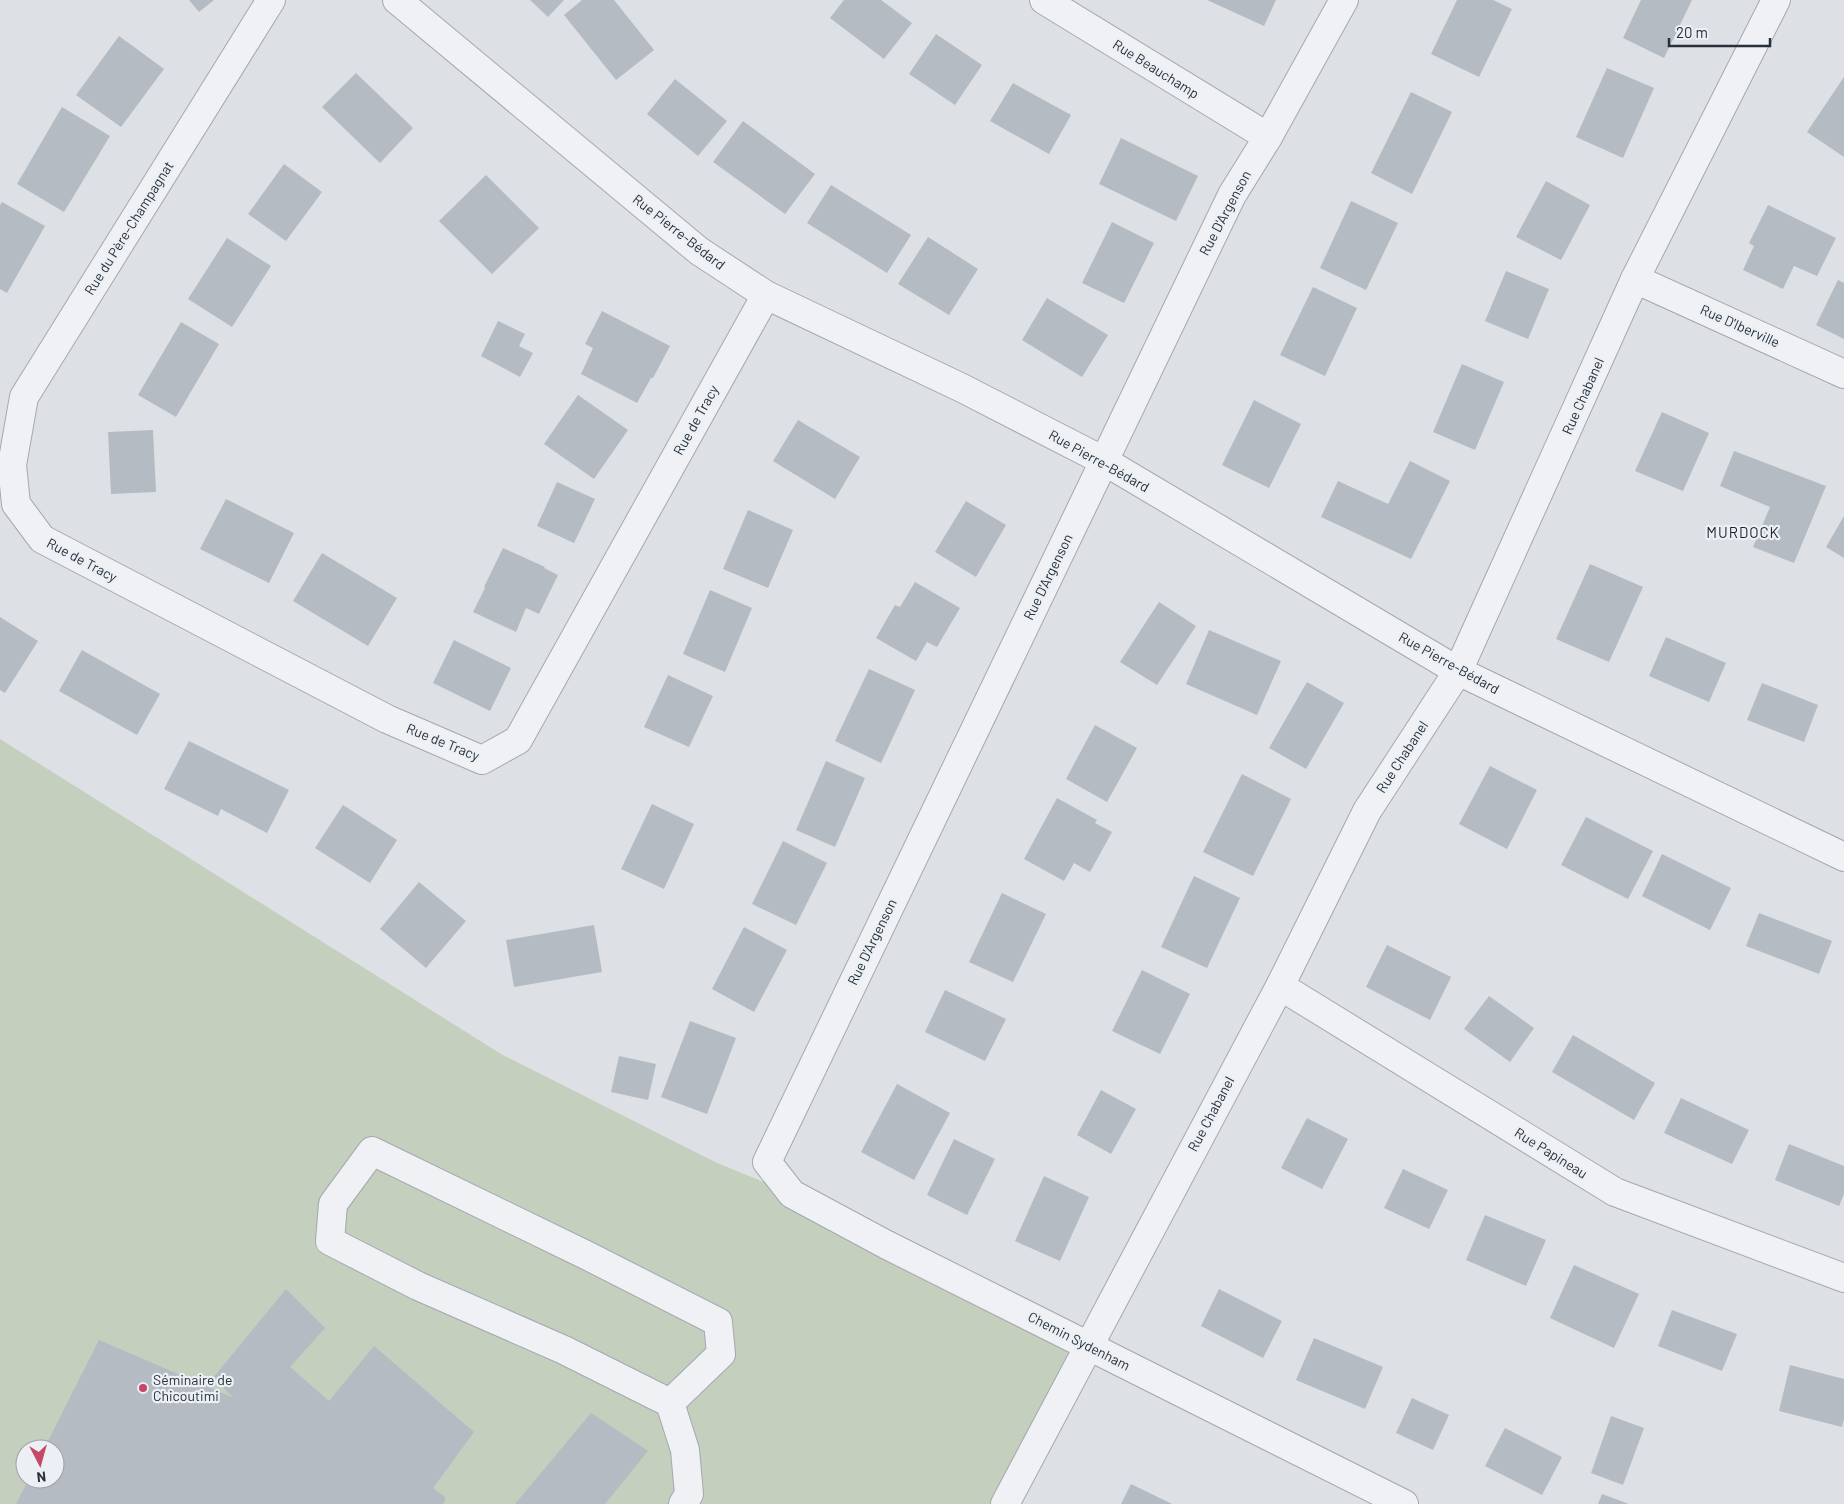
<svg xmlns="http://www.w3.org/2000/svg" width="1844" height="1504" font-family="Barlow,sans-serif">
  <style>
    .green { fill: #c4cfbe; fill-rule: evenodd }
    .building { fill: #b4bbc2 }
    .lines { fill: none; stroke-linecap: round; stroke-linejoin: round }
    .minor-casing { stroke: #a3a8af; stroke-width: 30 }
    .minor { stroke: #eff1f4; stroke-width: 28 }
    .poi-dot { fill: #c44867; stroke: #ecf0f4; stroke-width: 2 }
    .labels { text-anchor: middle; stroke-width: 4.5; stroke-linejoin: round; paint-order: stroke }
    .street-label { font-size: 14px; fill: #27303b; stroke: #ecf0f4 }
    .poi-label { font-size: 14px; fill: #27303b; stroke: #ecf0f4; text-anchor: start }
    .neighbourhood-label { font-size: 15px; letter-spacing: 1px; fill: #1a222c; stroke: #ecf0f4 }
  </style>
  <rect width="100%" height="100%" fill="#dde1e6"/>
  <!-- green -->
  <path class="green" d="M0,739L501,1054L715,1162L792,1194L1088,1346L1005,1504H0ZM25,1449H55V1479H25Z"/>
  <!-- building -->
  <g class="building">
    <polygon points="189,0 214,0 199,12"/>
    <polygon points="530,0 564,0 548,17"/>
    <polygon points="582,0 614,0 654,50 616,80 564,15"/>
    <polygon points="844,0 881,0 912,23 884,59 830,18"/>
    <polygon points="1207,0 1276,0 1264,26"/>
    <polygon points="1457,0 1493,0 1512,9 1479,77 1431,54"/>
    <polygon points="1641,0 1692,0 1664,58 1623,38"/>
    <polygon points="936,34 982,65 955,105 909,74"/>
    <polygon points="119,36 164,69 121,127 76,95"/>
    <polygon points="1607,68 1654,88 1623,158 1576,137"/>
    <polygon points="356,73 413,128 380,163 322,107"/>
    <polygon points="1844,77 1844,157 1807,132"/>
    <polygon points="675,79 727,121 698,156 647,114"/>
    <polygon points="1013,83 1071,115 1049,154 990,121"/>
    <polygon points="1411,92 1452,112 1412,194 1371,173"/>
    <polygon points="62,107 110,136 64,212 17,184"/>
    <polygon points="743,121 815,174 785,214 713,162"/>
    <polygon points="1121,138 1198,176 1176,221 1099,184"/>
    <polygon points="284,164 322,192 286,241 248,214"/>
    <polygon points="486,175 539,228 492,274 439,221"/>
    <polygon points="1546,181 1590,205 1561,260 1516,237"/>
    <polygon points="831,185 911,235 887,273 807,223"/>
    <polygon points="1351,201 1398,223 1366,290 1320,268"/>
    <polygon points="2,202 45,226 7,293 0,289 0,205"/>
    <polygon points="1768,205 1836,238 1817,276 1794,266 1783,289 1743,270 1754,246 1749,243"/>
    <polygon points="1112,222 1154,243 1124,303 1082,283"/>
    <polygon points="928,237 978,269 949,315 898,284"/>
    <polygon points="227,238 271,266 232,327 188,299"/>
    <polygon points="1506,271 1549,289 1528,339 1485,321"/>
    <polygon points="1838,280 1844,283 1844,339 1816,325"/>
    <polygon points="1313,287 1357,308 1325,376 1280,355"/>
    <polygon points="1047,298 1108,335 1082,377 1022,340"/>
    <polygon points="602,311 670,346 653,378 651,378 637,403 581,374 593,348 585,344"/>
    <polygon points="498,321 525,334 519,346 533,353 520,377 481,356"/>
    <polygon points="181,322 219,344 176,417 138,395"/>
    <polygon points="1462,364 1504,382 1475,450 1433,432"/>
    <polygon points="578,395 628,430 594,479 544,444"/>
    <polygon points="1254,400 1301,424 1269,488 1222,465"/>
    <polygon points="1662,412 1709,433 1683,491 1635,471"/>
    <polygon points="798,420 860,457 835,499 773,461"/>
    <polygon points="153,430 156,492 111,494 108,432"/>
    <polygon points="1734,451 1826,486 1794,563 1753,547 1770,507 1720,486"/>
    <polygon points="1410,461 1450,481 1411,559 1321,517 1338,481 1388,504"/>
    <polygon points="557,482 595,499 574,543 537,526"/>
    <polygon points="226,499 294,533 269,583 200,549"/>
    <polygon points="966,501 1006,525 976,577 935,552"/>
    <polygon points="748,510 793,530 768,588 723,569"/>
    <polygon points="1844,516 1844,558 1826,547"/>
    <polygon points="503,548 545,567 544,568 558,575 539,614 526,608 516,632 473,612 485,588 484,587"/>
    <polygon points="322,553 397,598 368,646 293,601"/>
    <polygon points="1590,564 1643,587 1609,662 1556,639"/>
    <polygon points="915,582 960,608 937,647 927,642 916,661 876,638 895,605 900,607"/>
    <polygon points="710,590 752,608 725,672 683,654"/>
    <polygon points="1159,602 1196,626 1157,685 1120,662"/>
    <polygon points="0,617 38,641 5,693 0,690"/>
    <polygon points="1209,630 1281,661 1257,715 1186,684"/>
    <polygon points="1666,637 1726,663 1709,702 1649,676"/>
    <polygon points="454,640 511,668 490,711 433,683"/>
    <polygon points="82,650 160,694 137,735 59,691"/>
    <polygon points="869,669 915,690 881,763 835,741"/>
    <polygon points="668,675 713,696 689,747 644,727"/>
    <polygon points="1307,682 1344,703 1306,769 1269,748"/>
    <polygon points="1762,683 1818,705 1804,742 1747,720"/>
    <polygon points="1095,725 1137,748 1107,802 1066,779"/>
    <polygon points="189,741 289,790 267,833 221,809 218,816 164,789"/>
    <polygon points="826,761 865,778 835,847 796,830"/>
    <polygon points="1490,766 1537,790 1507,849 1459,824"/>
    <polygon points="1242,774 1291,799 1253,876 1203,852"/>
    <polygon points="1057,798 1097,820 1095,823 1112,832 1090,872 1074,863 1064,881 1024,859"/>
    <polygon points="652,804 694,824 664,889 621,869"/>
    <polygon points="343,805 397,840 370,883 315,848"/>
    <polygon points="1586,817 1653,851 1628,899 1561,865"/>
    <polygon points="783,841 827,863 796,925 752,904"/>
    <polygon points="1662,854 1731,888 1710,930 1642,896"/>
    <polygon points="1194,876 1240,898 1207,968 1161,947"/>
    <polygon points="419,882 466,921 426,968 380,929"/>
    <polygon points="1002,893 1046,914 1013,982 969,962"/>
    <polygon points="1759,913 1832,941 1819,974 1746,946"/>
    <polygon points="594,925 602,972 514,987 506,940"/>
    <polygon points="744,927 787,950 754,1012 712,989"/>
    <polygon points="1387,945 1451,977 1430,1020 1366,987"/>
    <polygon points="1142,970 1190,994 1160,1054 1112,1031"/>
    <polygon points="945,990 1006,1019 985,1061 925,1032"/>
    <polygon points="1489,996 1534,1028 1510,1062 1464,1029"/>
    <polygon points="690,1021 736,1038 707,1114 661,1097"/>
    <polygon points="1573,1035 1655,1083 1634,1120 1552,1072"/>
    <polygon points="619,1056 656,1064 648,1100 611,1092"/>
    <polygon points="897,1084 950,1113 914,1180 861,1152"/>
    <polygon points="1101,1090 1136,1109 1111,1154 1077,1135"/>
    <polygon points="1681,1098 1749,1130 1732,1164 1664,1133"/>
    <polygon points="1307,1118 1348,1139 1322,1189 1281,1168"/>
    <polygon points="954,1139 995,1159 967,1215 927,1195"/>
    <polygon points="1789,1144 1844,1166 1844,1194 1839,1206 1775,1180"/>
    <polygon points="1403,1169 1448,1190 1429,1229 1384,1208"/>
    <polygon points="1044,1176 1089,1197 1060,1261 1015,1241"/>
    <polygon points="1485,1215 1546,1240 1526,1286 1466,1260"/>
    <polygon points="1574,1265 1639,1294 1614,1348 1550,1318"/>
    <polygon points="286,1289 325,1328 290,1367 329,1401 374,1346 474,1432 433,1488 446,1498 443,1504 16,1504 29,1479 55,1479 55,1449 44,1449 99,1340 234,1398 213,1378"/>
    <polygon points="1219,1289 1282,1321 1263,1358 1201,1326"/>
    <polygon points="1672,1310 1737,1334 1722,1371 1658,1346"/>
    <polygon points="1314,1338 1383,1367 1365,1409 1296,1380"/>
    <polygon points="1790,1365 1844,1379 1844,1419 1842,1427 1779,1411"/>
    <polygon points="1412,1398 1449,1415 1433,1450 1396,1433"/>
    <polygon points="591,1413 648,1451 605,1504 515,1504"/>
    <polygon points="1611,1416 1644,1428 1623,1485 1591,1473"/>
    <polygon points="1505,1428 1562,1457 1542,1495 1485,1466"/>
    <polygon points="1131,1484 1172,1504 1121,1504"/>
    <polygon points="1602,1494 1629,1504 1598,1504"/>
  </g>
  <g class="lines">
    <!-- minor casing -->
    <g class="minor-casing">
      <g id="minor">
        <polyline points="271,0 24,397 12,465 16,504 42,539 387,719 482,760 518,740 766,295"/>
        <polyline points="397,0 699,251 766,295 962,388 1104,461 1458,671 1844,857"/>
        <polyline points="1044,0 1268,137"/>
        <polyline points="1344,0 1268,137 1232,195 767,1162 792,1194 887,1245 1404,1504"/>
        <polyline points="1635,279 1844,374"/>
        <polyline points="1280,986 1615,1192 1844,1278"/>
        <polyline points="670,1403 721,1354 718,1322 586,1255 372,1151 333,1204 330,1241 418,1286 564,1350 670,1403 685,1450 689,1494 683,1504"/>
        <polyline points="1005,1504 1280,986 1367,811 1458,671 1635,279 1776,0"/>
      </g>
    </g>
    <!-- minor -->
    <use href="#minor" class="minor"/>
  </g>
  <!-- markers -->
  <circle class="poi-dot" cx="143" cy="1388" r="5"/>
  <g class="labels">
    <!-- street labels -->
    <g class="street-label">
      <text transform="translate(1156 69) rotate(32)" y="5">Rue Beauchamp</text>
      <text transform="translate(1225 213) rotate(-62)" y="5">Rue D'Argenson</text>
      <text transform="translate(129 228) rotate(-58)" y="5">Rue du Père-Champagnat</text>
      <text transform="translate(679 232) rotate(38)" y="5">Rue Pierre-Bédard</text>
      <text transform="translate(1740 326) rotate(24)" y="5">Rue D'Iberville</text>
      <text transform="translate(1583 396) rotate(-66)" y="5">Rue Chabanel</text>
      <text transform="translate(696 420) rotate(-61)" y="5">Rue de Tracy</text>
      <text transform="translate(1099 461) rotate(29)" y="5">Rue Pierre-Bédard</text>
      <text transform="translate(82 560) rotate(28)" y="5">Rue de Tracy</text>
      <text transform="translate(1048 577) rotate(-64)" y="5">Rue D'Argenson</text>
      <text transform="translate(1449 663) rotate(29)" y="5">Rue Pierre-Bédard</text>
      <text transform="translate(443 742) rotate(22)" y="5">Rue de Tracy</text>
      <text transform="translate(1402 757) rotate(-57)" y="5">Rue Chabanel</text>
      <text transform="translate(872 942) rotate(-64)" y="5">Rue D'Argenson</text>
      <text transform="translate(1211 1114) rotate(-62)" y="5">Rue Chabanel</text>
      <text transform="translate(1551 1153) rotate(32)" y="5">Rue Papineau</text>
      <text transform="translate(1079 1341) rotate(27)" y="5">Chemin Sydenham</text>
    </g>
    <!-- poi labels -->
    <g class="poi-label">
      <text x="153" y="1385">Séminaire de<tspan x="153" dy="16">Chicoutimi</tspan></text>
    </g>
    <!-- neighbourhood labels -->
    <g class="neighbourhood-label">
      <text x="1743" y="538">MURDOCK</text>
    </g>
  </g>
  <!-- north arrow -->
  <g transform="translate(40 1464) rotate(174)"><circle r="24" fill="#ecf0f4" stroke="#9da3aa"/>
  <path d="M0-4L9 19L0 12L-9 19Z" fill="#c44867"/>
  <text y="-8" font-size="14" font-weight="bold" text-anchor="middle" fill="#27303b">N</text>
  </g>
  <!-- scale -->
  <path d="M1669 38v8h101v-8" fill="none" stroke="#27303b" stroke-width="2.5"/>
  <text x="1676" y="38" font-size="15" fill="#27303b" stroke="#ecf0f4" stroke-width="4" paint-order="stroke">20 m</text>
</svg>
